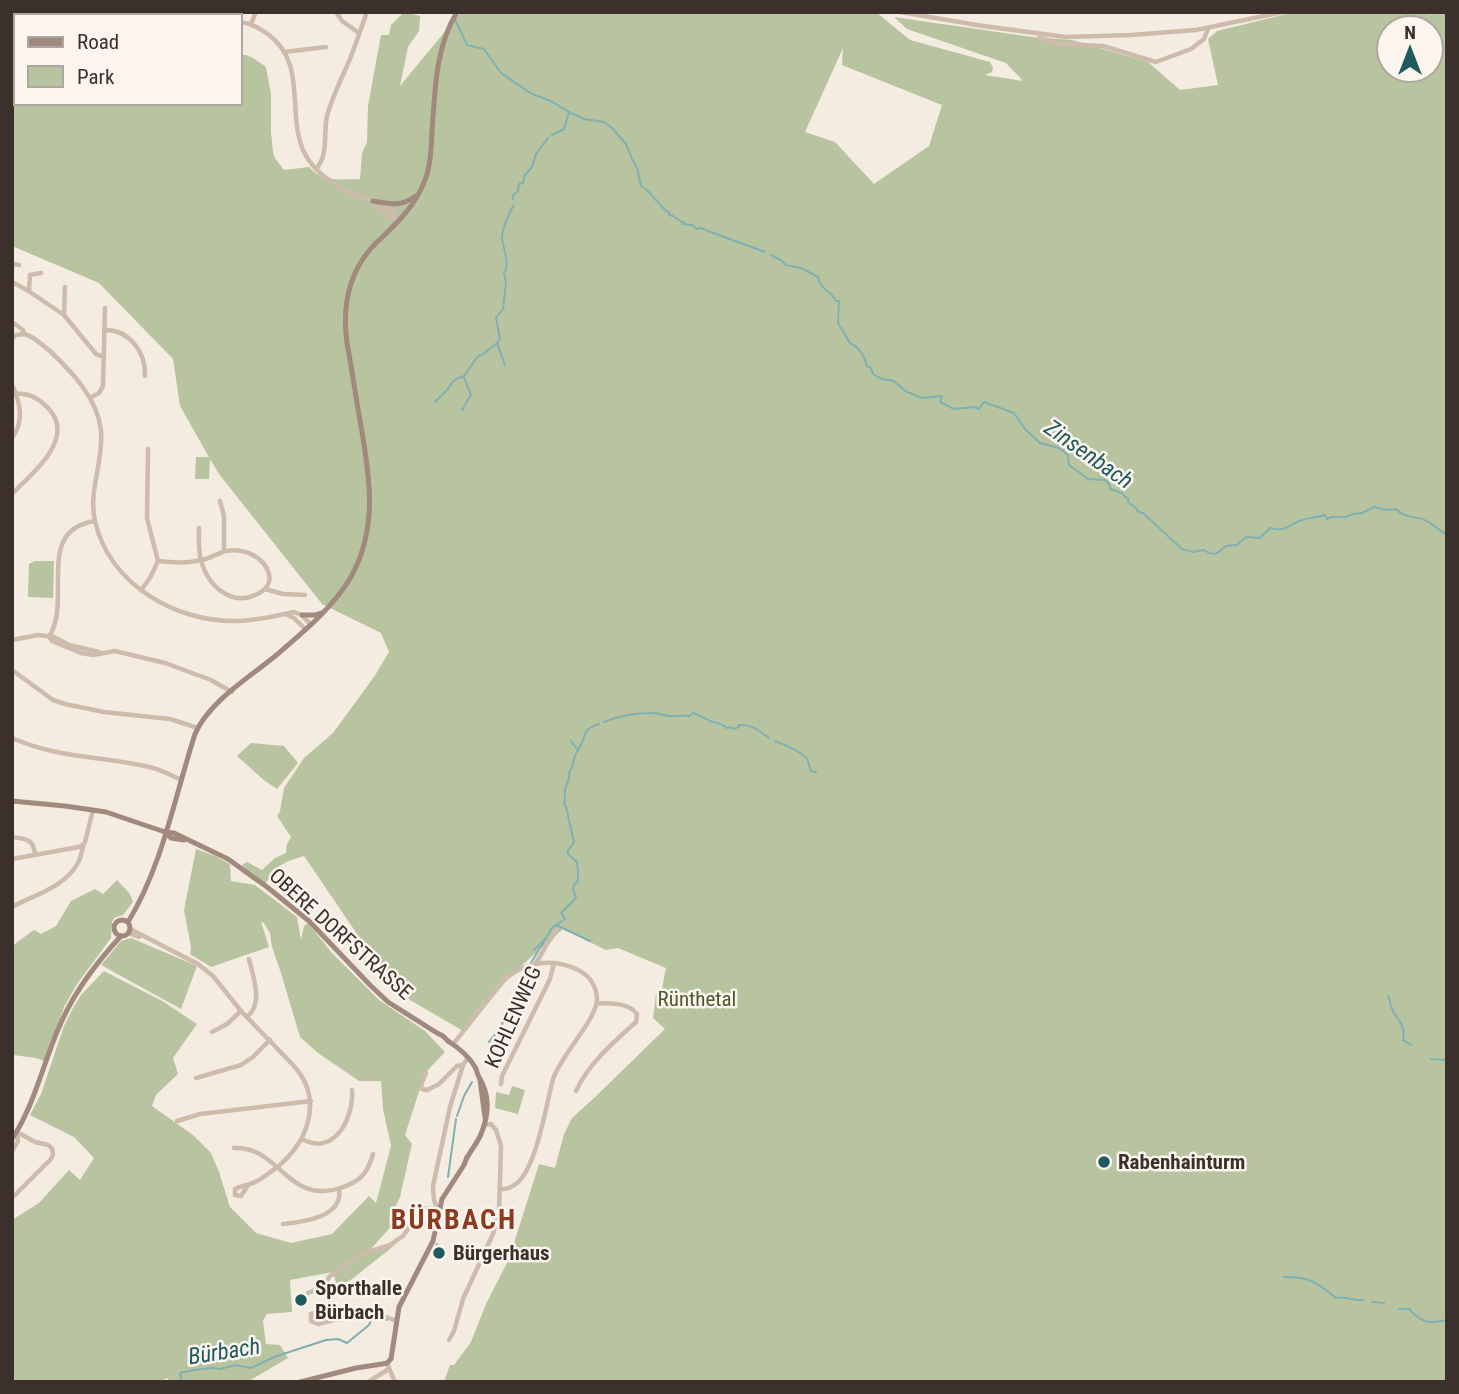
<svg xmlns="http://www.w3.org/2000/svg" width="1459" height="1394" font-family="'Roboto Condensed',sans-serif">
  <style>
    .green { fill: #b8c4a0; fill-rule: evenodd }
    .lines { fill: none; stroke-linecap: round; stroke-linejoin: round }
    .stream { stroke: #7fb0b2; stroke-width: 2 }
    .street { stroke: #cdbbac; stroke-width: 4.5 }
    .secondary { stroke: #a18a7d; stroke-width: 5 }
    .poi-dot { fill: #1f5a5e; stroke: #fbf5ee; stroke-width: 2.5 }
    .labels { text-anchor: middle; stroke-width: 5; stroke-linejoin: round; paint-order: stroke }
    .street-label { font-size: 21px; fill: #3b302b; stroke: #fbf5ee }
    .park-label { font-size: 21px; fill: #4a5a2e; stroke: #fbf5ee }
    .poi-label { font-size: 21px; font-weight: bold; fill: #3b302b; stroke: #fbf5ee; text-anchor: start }
    .water-label { font-size: 23px; font-style: italic; fill: #1f5a5e; stroke: #fbf5ee }
    .district-label { font-size: 28px; font-weight: bold; letter-spacing: 2px; fill: #8c3b22; stroke: #fbf5ee }
  </style>
  <rect width="100%" height="100%" fill="#f4ebe1"/>
  <!-- green -->
  <g class="green">
    <path d="M12,12H132L131,16H16V103H240V55H246L253,58L266,67L271,94V132L273,152L275,158L284,170L309,167C323,183 340,179 360,179L362,153L367,142L368,106L381,35H389L391,25L404,12L420,16L419,31L408,47L400,86L461,12H876L910,40L990,62L993,68L992,72L985,75L1023,81L1006,63L907,29L894,17L1032,37L1072,40L1148,62L1180,90L1218,85L1208,39L1217,31L1295,12H1427L1429,15L1435,12H1447V1382H444L450,1365H454L471,1342L486,1304L509,1259L539,1164L555,1168L564,1134L572,1118L593,1099L665,1029L653,1018L656,994L661,993L666,968L618,948L606,950L563,929L511,975L465,1032L410,1000L368,950L304,856C294,859 283,862 276,869C272,873 269,879 265,884L249,873L242,865L247,862L262,870L275,858L286,853L287,844L291,837L277,816L280,811L284,788L304,758L333,733L374,677L389,652L381,633L322,604L219,474L210,459L209,479H195L196,457H209L180,406L173,359L99,283L12,246ZM1389,28H1431V70H1389ZM843,48L842,65L942,105L929,146L874,184L835,142L805,132Z"/>
    <polygon points="35,561 54,561 53,598 28,597 29,564"/>
    <polygon points="251,743 284,746 298,763 277,789 265,781 237,756"/>
    <polygon points="196,849 215,856 230,864 231,881 255,885 297,917 301,940 304,926 308,923 332,953 379,1000 425,1031 445,1052 425,1073 405,1135 412,1144 400,1197 389,1220 394,1223 371,1249 395,1245 338,1290 333,1272 290,1280 292,1312 267,1314 263,1321 266,1344 280,1345 288,1358 247,1382 218,1382 217,1380 212,1382 169,1382 168,1378 157,1382 12,1382 12,1220 39,1203 69,1170 80,1180 94,1158 74,1137 30,1115 41,1094 64,1026 73,1008 81,995 104,971 164,1002 197,1024 173,1058 178,1074 156,1095 152,1106 193,1135 211,1153 219,1172 230,1207 256,1233 291,1243 332,1234 369,1196 376,1203 391,1146 383,1109 381,1081 359,1081 318,1053 300,1037 281,973 272,947 270,933 264,923 261,922 269,947 211,967 190,954 191,947 184,910"/>
    <polygon points="117,880 130,894 133,902 123,915 114,918 112,922 111,938 77,984 64,1007 45,1061 36,1058 13,1055 12,1057 12,946 34,930 41,934 56,926 71,901 95,889 103,894"/>
    <polygon points="131,938 197,966 181,1009 101,965 121,941"/>
    <polygon points="512,1086 525,1090 518,1114 495,1108 496,1092 509,1095"/>
  </g>
  <g class="lines">
    <!-- stream -->
    <g class="stream">
      <polyline points="116,14 125,16"/>
      <polyline points="135,16 136,14"/>
      <polyline points="455,19 467,45 484,49 501,73 530,93 551,101 569,112 584,119 604,122 611,127 626,144 632,159 637,168 641,186 646,189 666,211 669,212 669,215 673,216 682,222 684,222 683,224 692,225 697,229 700,228 765,252"/>
      <polyline points="552,135 564,129 569,112"/>
      <polyline points="513,199 513,195 518,191 519,184 523,183 525,175 532,167 536,154 548,138"/>
      <path d="M771,255L781,260L786,265L801,268L818,277C819,288 832,292 836,301H839L838,323L850,343C859,347 865,357 867,366L871,368L873,374L882,379L894,381L905,391L922,398L942,396L940,402L954,409L975,407L979,409L984,402L1014,413L1025,429L1040,443L1059,448L1068,455L1069,465L1088,479L1105,480L1109,484L1110,489L1122,493L1125,497L1128,498V502L1136,508L1138,512L1143,513L1182,549L1193,552L1204,550C1215,558 1218,552 1226,546L1237,545L1246,537L1260,538L1270,528C1287,533 1288,524 1302,520C1309,518 1318,517 1325,515L1327,519L1331,517H1346L1353,514L1362,513L1374,507L1387,510L1396,509C1402,516 1413,517 1422,519C1431,522 1439,530 1447,535"/>
      <path d="M505,365L497,343L500,339L496,318L503,309L506,283L504,274C510,263 504,251 502,239C501,229 509,215 513,206"/>
      <path d="M435,402C437,399 441,397 443,394C452,386 451,379 464,376L478,356L482,355L497,343"/>
      <polyline points="462,410 471,395 464,377"/>
      <path d="M604,722C620,715 638,713 655,713C660,714 666,716 672,716C678,716 682,715 689,716L693,713C701,715 706,720 713,722C720,724 722,723 727,728L730,727L733,729L739,727V725C752,724 759,731 769,738"/>
      <polyline points="571,741 577,749"/>
      <path d="M775,741C786,745 797,750 807,758L811,771L816,772"/>
      <polyline points="556,925 590,941"/>
      <polyline points="534,950 545,939"/>
      <path d="M531,963L552,928L565,919L561,913L576,898L573,889L574,885L578,881V872L577,862L568,854V851L574,842L566,807L564,804C566,798 564,796 565,790C566,783 571,780 569,772C574,766 573,762 575,756C577,750 582,745 583,740C587,727 587,729 599,724"/>
      <path d="M1388,996C1390,1001 1391,1008 1394,1013C1401,1023 1405,1027 1403,1040L1411,1045"/>
      <polyline points="489,1042 499,1030 529,970"/>
      <polyline points="1431,1059 1447,1060"/>
      <polyline points="457,1116 464,1096 472,1082"/>
      <polyline points="448,1177 456,1119"/>
      <polyline points="435,1249 437,1244"/>
      <path d="M1284,1277C1311,1277 1316,1282 1336,1298C1346,1296 1353,1301 1363,1300"/>
      <polyline points="1372,1302 1384,1303"/>
      <path d="M1399,1309H1409C1422,1323 1428,1324 1447,1320"/>
      <polyline points="379,1317 387,1320"/>
      <polyline points="182,1382 180,1373 194,1370 213,1368 220,1369 235,1365 251,1368 274,1357 326,1340 338,1339 347,1343 369,1325 374,1314"/>
    </g>
    <!-- street -->
    <g class="street">
      <polyline points="142,12 148,16"/>
      <polyline points="336,12 342,21 359,33"/>
      <polyline points="900,12 983,26 1066,37 1131,35 1196,30 1283,12"/>
      <path d="M240,22C251,23 259,28 269,35C307,64 287,112 303,150C315,177 348,194 375,202"/>
      <polyline points="251,24 256,12"/>
      <polyline points="1040,34 1040,38 1060,44 1103,46 1156,62 1191,49 1204,39 1208,29"/>
      <polyline points="284,52 326,47"/>
      <path d="M316,169C329,155 323,134 327,116C332,97 342,78 350,59C356,44 361,28 367,12"/>
      <polyline points="371,202 397,223"/>
      <polyline points="383,205 393,211 397,223"/>
      <polyline points="12,267 14,264 19,265"/>
      <polyline points="12,282 27,290 64,315 96,354 104,357"/>
      <polyline points="29,290 30,275 41,273"/>
      <polyline points="64,315 65,287"/>
      <path d="M12,322L23,330L24,334C34,336 42,345 50,351C73,373 97,398 101,430C104,461 88,490 95,521C109,583 174,622 236,621C255,621 275,616 294,612L302,615L311,625"/>
      <path d="M104,330C129,329 146,352 145,376"/>
      <polyline points="12,339 16,335 24,334"/>
      <path d="M12,384C20,403 25,420 12,438"/>
      <polyline points="90,398 99,393 103,386 105,308"/>
      <path d="M12,494C33,472 80,436 45,405C36,397 28,393 16,394"/>
      <polyline points="220,501 224,516 224,551"/>
      <path d="M158,561C172,562 187,564 201,560C210,559 217,553 226,551C243,548 264,556 269,574C271,582 268,587 261,592C233,609 208,587 201,560C198,550 199,539 199,528"/>
      <polyline points="265,589 283,594 305,595"/>
      <polyline points="141,590 150,578 158,561 147,518 148,449"/>
      <polyline points="287,615 294,618 306,630"/>
      <polyline points="49,637 52,641 81,653 93,655 115,651 165,663 211,680 232,692"/>
      <path d="M49,637C73,599 34,530 95,521"/>
      <polyline points="12,640 38,635 54,637 69,645 99,652"/>
      <polyline points="12,670 53,700 65,704 104,712 170,719 198,728"/>
      <path d="M12,738C57,758 99,756 145,766C158,768 169,774 181,780"/>
      <path d="M12,837C26,839 34,839 35,855"/>
      <polyline points="12,859 79,847 82,845"/>
      <path d="M12,907C34,895 65,887 78,863C82,856 81,849 85,842L93,810"/>
      <path d="M130,929L198,964L213,976L241,1011L294,1066C326,1102 306,1149 269,1173C264,1177 257,1182 250,1184C245,1186 240,1186 235,1189V1195L241,1196L248,1185"/>
      <polyline points="128,933 139,937"/>
      <polyline points="536,963 547,944 557,930"/>
      <path d="M247,1017C264,1003 253,977 249,959"/>
      <polyline points="212,1032 227,1024 241,1011"/>
      <path d="M453,1044C465,1030 475,1016 486,1002C492,995 497,987 503,981C523,962 553,957 578,970C589,975 597,986 597,1000C596,1020 561,1055 553,1079C546,1104 536,1177 511,1187C508,1189 504,1189 501,1189"/>
      <polyline points="426,1073 421,1085 422,1089 427,1090 439,1084 457,1066 462,1065"/>
      <polyline points="196,1078 241,1065 253,1057 270,1040"/>
      <polyline points="501,1084 502,1076 550,979 554,963"/>
      <path d="M576,1091C589,1063 613,1043 636,1022L637,1014C628,1002 611,1004 597,1003"/>
      <polyline points="177,1121 200,1114 311,1101"/>
      <path d="M302,1139C335,1157 354,1117 352,1090"/>
      <path d="M234,1148C282,1146 287,1209 346,1186C363,1179 368,1171 373,1154"/>
      <polyline points="12,1151 18,1141 17,1132 35,1142 48,1145 52,1148 53,1154 51,1159 12,1198"/>
      <polyline points="437,1208 434,1200 433,1186 450,1107 463,1065 468,1058"/>
      <path d="M283,1224C303,1222 344,1217 339,1189"/>
      <polyline points="308,1293 322,1287 330,1276 362,1254 390,1245 403,1236 420,1212 425,1209 437,1208"/>
      <polyline points="324,1311 311,1314 311,1321 318,1324 334,1320 351,1318 370,1311 397,1321"/>
      <polyline points="449,1340 454,1331 463,1299 493,1234 499,1211 501,1146 496,1130 491,1124 484,1125"/>
      <polyline points="387,1363 395,1382"/>
      <polyline points="368,1382 389,1369"/>
    </g>
    <!-- secondary -->
    <g class="secondary">
      <path d="M373,201C392,204 400,207 416,196"/>
      <polyline points="302,615 315,615 321,613"/>
      <polyline points="12,801 65,806 106,812 165,832 174,833 228,859 267,887 309,921 370,985 388,1002 437,1033 443,1036 448,1041"/>
      <polyline points="165,832 171,838 184,840"/>
      <circle cx="122" cy="928" r="8"/>
      <path d="M128,922C162,867 175,796 195,734C209,702 247,679 274,657C302,633 332,609 351,577C378,528 370,478 361,426C356,398 352,370 347,343C342,306 349,270 376,243C396,224 415,207 425,180C431,165 431,148 432,132C435,92 435,48 457,12"/>
      <path d="M448,1041C459,1048 468,1055 475,1067C477,1070 477,1074 479,1077C490,1095 489,1115 481,1134C478,1142 471,1150 467,1158"/>
      <polyline points="480,1080 485,1118"/>
      <path d="M12,1139C35,1104 43,1063 60,1025C74,992 97,962 121,936"/>
      <polyline points="300,1382 356,1368 382,1364 387,1363 391,1359 399,1307 433,1241 442,1199 464,1165 467,1157"/>
    </g>
  </g>
  <!-- markers -->
  <g class="poi-dot">
    <circle cx="1104" cy="1162" r="7"/>
    <circle cx="439" cy="1253" r="7"/>
    <circle cx="301" cy="1300" r="7"/>
  </g>
  <g class="labels">
    <!-- street labels -->
    <g class="street-label">
      <text transform="translate(341 934) rotate(42)" y="7">OBERE DORFSTRASSE</text>
      <text transform="translate(513 1017) rotate(-66)" y="7">KOHLENWEG</text>
    </g>
    <!-- park labels -->
    <g class="park-label">
      <text x="697" y="1006">Rünthetal</text>
    </g>
    <!-- poi labels -->
    <g class="poi-label">
      <text x="1118" y="1169">Rabenhainturm</text>
      <text x="453" y="1260">Bürgerhaus</text>
      <text x="315" y="1295">Sporthalle<tspan x="315" dy="24">Bürbach</tspan></text>
    </g>
    <!-- water labels -->
    <g class="water-label">
      <text transform="translate(1089 454) rotate(35)" y="8">Zinsenbach</text>
      <text transform="translate(224 1351) rotate(-9)" y="8">Bürbach</text>
    </g>
    <!-- district labels -->
    <g class="district-label">
      <text x="454" y="1229">BÜRBACH</text>
    </g>
  </g>
  <!-- border -->
  <rect width="1459" height="1394" fill="none" stroke="#3b302b" stroke-width="28"/>
  <!-- legend -->
  <rect x="14" y="14" width="228" height="91" fill="#fbf5ee" stroke="#aea6a0" stroke-width="2"/>
  <rect x="28" y="37" width="35" height="10" fill="#a18a7d" stroke="#aea6a0" stroke-width="2"/>
  <text x="77" y="49" font-size="21" fill="#3b302b">Road</text>
  <rect x="28" y="66" width="35" height="21" fill="#b8c4a0" stroke="#aea6a0" stroke-width="2"/>
  <text x="77" y="84" font-size="21" fill="#3b302b">Park</text>
  <!-- north arrow -->
  <g transform="translate(1410 49)"><circle r="33" fill="#fbf5ee" stroke="#aea6a0" stroke-width="2"/>
  <path d="M0-5L12 26L0 18L-12 26Z" fill="#1f5a5e"/>
  <text y="-10" font-size="19" font-weight="bold" text-anchor="middle" fill="#3b302b">N</text>
  </g>
</svg>
